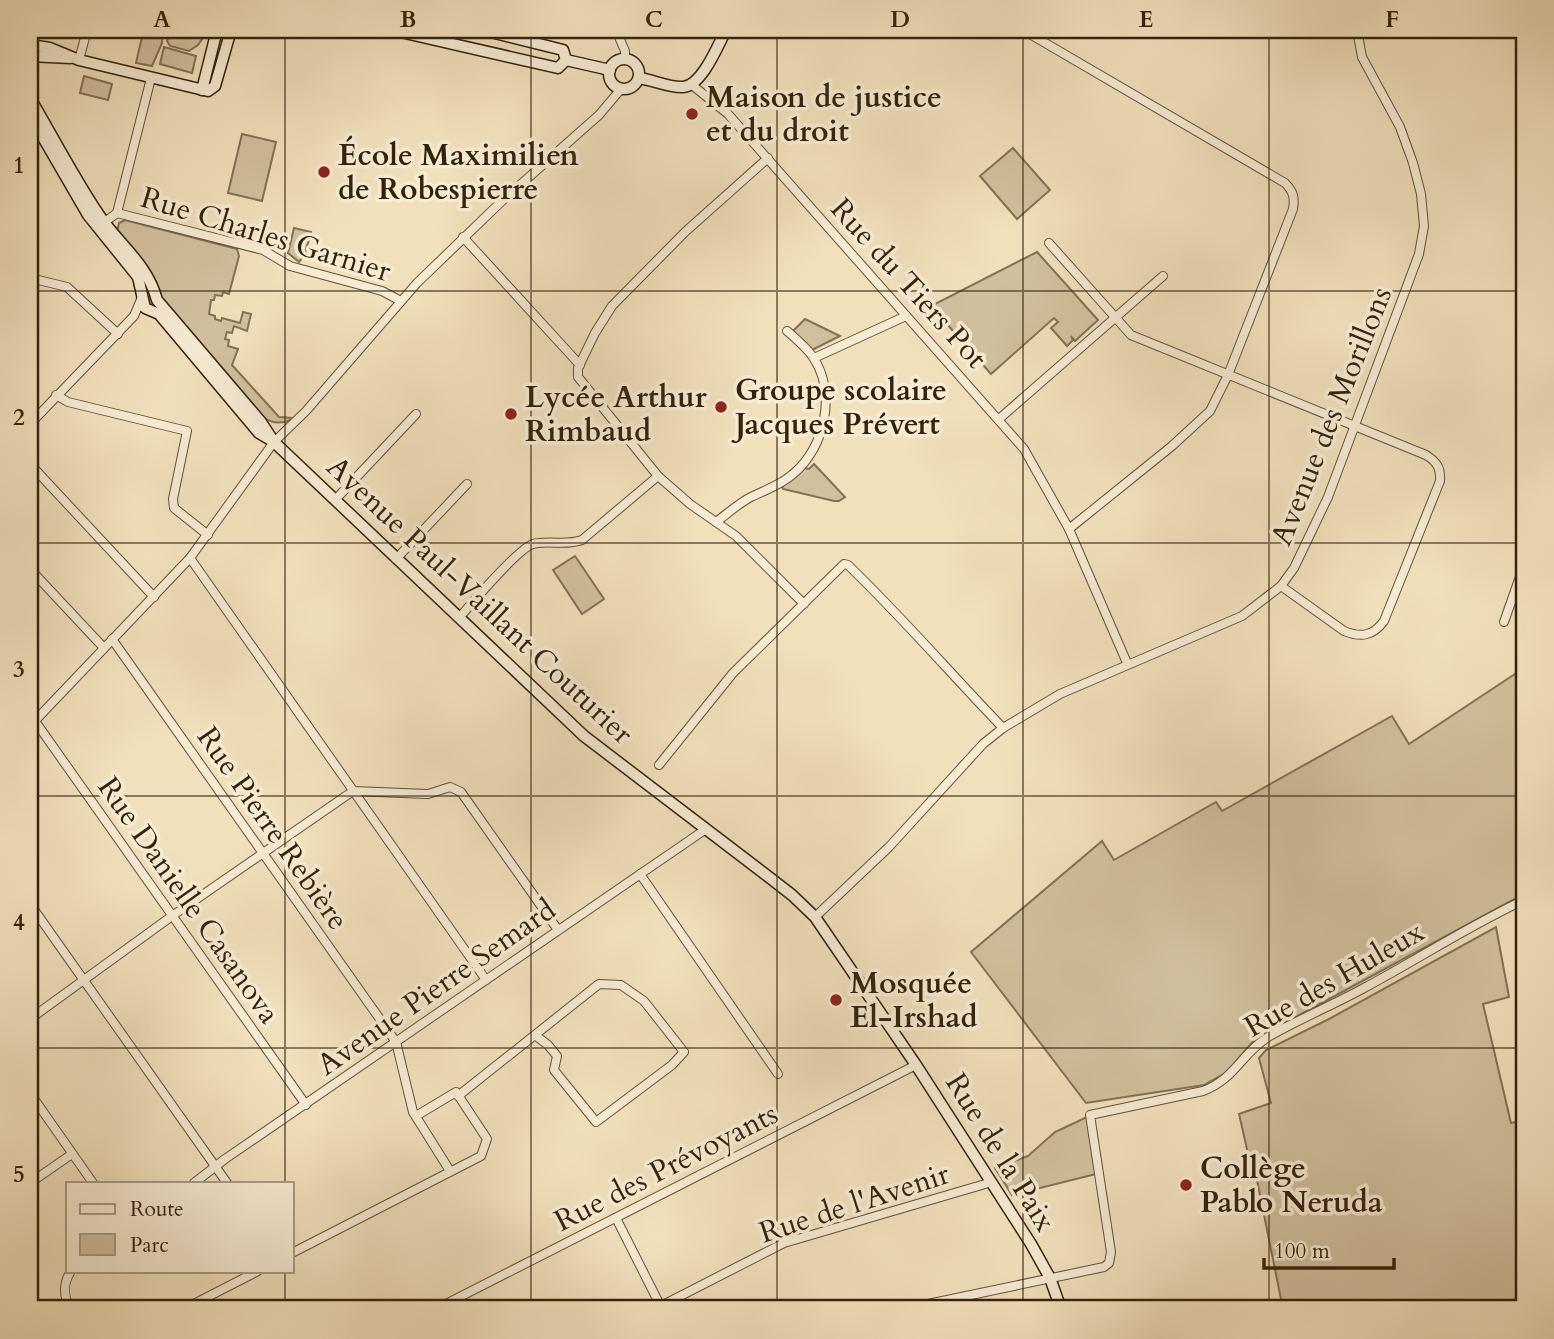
<svg xmlns="http://www.w3.org/2000/svg" width="1554" height="1339" font-family="Cardo,serif">
  <style>
    .green { fill: #d1c09e; stroke: #827255; stroke-width: 2 }
    .lines { fill: none; stroke-linecap: round; stroke-linejoin: round }
    .street-casing { stroke: #635238; stroke-width: 10 }
    .secondary-casing { stroke: #34230c; stroke-width: 13 }
    .street { stroke: #f6ebd3; stroke-width: 8 }
    .secondary { stroke: #f6ebd3; stroke-width: 10 }
    .grid { fill: none; stroke: #34230c; stroke-width: 2; stroke-opacity: 0.55 }
    .poi-dot { fill: #8f2418; stroke: #f6ebd3; stroke-width: 2.5 }
    .labels { text-anchor: middle; stroke-width: 7; stroke-linejoin: round; paint-order: stroke }
    .poi-label { font-size: 30px; font-weight: bold; fill: #34230c; stroke: #f6ebd3; text-anchor: start }
    .street-label { font-size: 30px; fill: #34230c; stroke: #f6ebd3 }
    .neatline { fill: none; stroke: #34230c; stroke-width: 2.5 }
    .grid-label { font-size: 23px; text-anchor: middle; font-weight: bold; fill: #34230c }
  </style>
  <rect width="100%" height="100%" fill="#f1e0bc"/>
  <filter id="stains"><feTurbulence type="fractalNoise" baseFrequency=".00286" numOctaves="4"/><feColorMatrix values="0 0 0 0 .2 0 0 0 0 .09 0 0 0 0 .02 0 0 0 .5 -.17"/></filter>
  <radialGradient id="worn" r=".72"><stop offset=".6" stop-color="#630" stop-opacity="0"/><stop offset="1" stop-color="#630" stop-opacity=".3"/></radialGradient>
  <!-- green -->
  <g class="green">
    <polygon points="133,30 163,30 162,43 152,66 136,63 143,33"/>
    <polygon points="170,30 205,30 206,33 198,45 189,51 170,46 167,41"/>
    <polygon points="164,47 196,56 192,73 160,64"/>
    <polygon points="84,76 112,84 108,100 80,93"/>
    <polygon points="242,134 276,142 262,201 228,193"/>
    <polygon points="1013,148 1050,190 1017,219 980,176"/>
    <path d="M125,220L237,249L239,256L229,294L223,292L222,296L215,295L214,300H211L209,314L215,316V319L221,321L222,318L240,323L243,312L251,314L247,331L234,326L232,333L227,332L225,339L229,340L228,346L238,349L232,365L279,417L292,418L291,420C281,424 272,424 263,417L158,295L117,233L119,223Z"/>
    <polygon points="294,228 311,232 305,254 299,262 288,253"/>
    <polygon points="1037,252 1098,320 1075,341 1071,336 1073,340 1067,346 1051,328 1058,322 1054,318 991,374 931,306"/>
    <polygon points="805,319 840,336 812,350 792,332"/>
    <polygon points="814,464 845,497 839,501 834,501 783,489 782,485 804,468 809,469"/>
    <polygon points="575,556 604,599 582,614 553,570"/>
    <polygon points="1524,668 1524,894 1255,1039 1227,1072 1204,1085 1086,1103 971,952 1102,841 1114,860 1216,802 1222,811 1392,716 1409,744"/>
    <polygon points="1496,927 1509,997 1483,1004 1511,1123 1524,1120 1524,1309 1283,1309 1257,1180 1254,1180 1239,1114 1271,1103 1259,1058 1266,1050 1329,1019"/>
    <polygon points="1087,1117 1096,1174 1012,1195 995,1168 1028,1156 1055,1132"/>
  </g>
  <g class="lines">
    <!-- street casing -->
    <g class="street-casing">
      <g id="street">
        <polyline points="616,30 625,51 625,59"/>
        <path d="M1023,30L1285,183C1293,191 1295,197 1293,209L1228,375L1210,411L1172,446L1069,529"/>
        <polyline points="79,60 87,30"/>
        <polyline points="692,85 728,114 1024,449 1069,529 1127,663"/>
        <polyline points="768,158 685,232 612,306 595,333 578,368 578,377 658,476 690,504 736,536 804,604"/>
        <polyline points="117,213 263,250 290,266 382,291 401,301"/>
        <polyline points="102,224 117,213 151,78"/>
        <polyline points="463,237 580,365"/>
        <path d="M1049,243L1131,335L1426,455C1437,462 1441,468 1440,481L1384,621C1373,636 1361,638 1344,631L1281,586"/>
        <polyline points="30,278 67,287 118,334"/>
        <polyline points="814,358 906,316"/>
        <polyline points="56,395 68,402 187,431 173,499 174,508 208,535"/>
        <polyline points="999,419 1163,276"/>
        <polyline points="30,424 134,316 142,297"/>
        <polyline points="30,464 154,597"/>
        <polyline points="335,500 416,414"/>
        <path d="M716,522C727,514 739,503 751,497C765,490 781,485 793,474C825,448 837,393 813,357C806,347 796,339 787,331"/>
        <polyline points="190,558 486,980"/>
        <polyline points="396,559 467,484"/>
        <polyline points="30,569 104,648"/>
        <path d="M459,618C471,604 519,548 533,544C549,540 566,546 582,540L658,476"/>
        <polyline points="1504,622 1524,565"/>
        <polyline points="112,639 396,1042 413,1112 450,1171"/>
        <polyline points="30,714 306,1105"/>
        <polyline points="30,726 190,558 274,442 306,411 417,283 502,201 599,115 621,89"/>
        <path d="M659,765L733,673L844,564L848,565C902,617 951,674 1003,728"/>
        <polyline points="640,874 778,1074"/>
        <polyline points="30,904 227,1183"/>
        <polyline points="815,917 889,847 983,744 1003,728 1060,694 1242,616 1281,586 1294,568 1328,497 1419,254 1424,226 1421,194 1413,163 1400,127 1362,57 1357,30"/>
        <polyline points="30,1019 172,916 353,791 428,794 450,787 461,792 558,930"/>
        <polyline points="30,1093 93,1183"/>
        <polyline points="458,1096 599,984 621,985 644,1001 684,1052 672,1065 596,1122 554,1070 557,1056 548,1045 535,1035"/>
        <polyline points="30,1183 72,1154"/>
        <polyline points="194,1183 225,1159 706,829"/>
        <polyline points="616,1218 662,1309"/>
        <polyline points="292,1253 481,1156 487,1139 456,1092 416,1116"/>
        <path d="M71,1309C63,1297 63,1283 71,1271"/>
        <polyline points="184,1309 258,1271"/>
        <polyline points="436,1309 916,1065"/>
        <polyline points="655,1309 784,1243 992,1182"/>
        <path d="M904,1309L1104,1267L1109,1263L1111,1252L1090,1115L1203,1091C1235,1079 1241,1054 1268,1037C1299,1019 1333,1005 1364,988C1418,959 1469,926 1524,900"/>
      </g>
    </g>
    <!-- secondary casing -->
    <g class="secondary-casing">
      <g id="secondary">
        <polyline points="392,30 558,68 566,60"/>
        <polyline points="483,30 563,50 566,60"/>
        <polyline points="30,45 50,48 79,60 208,91 215,86 231,30"/>
        <polyline points="30,56 70,58"/>
        <circle cx="624" cy="74" r="15"/>
        <polyline points="566,60 610,70"/>
        <path d="M639,78C653,80 670,88 683,87C702,86 718,45 726,30"/>
        <polyline points="202,90 217,30"/>
        <path d="M30,98C53,137 74,178 99,215C120,246 147,263 157,300L261,422L274,442"/>
        <polyline points="30,115 88,215 138,277 145,308 159,314 259,433 274,442 584,736 761,871 792,895 815,917 916,1065 1031,1244 1050,1278 1061,1309"/>
      </g>
    </g>
    <!-- street -->
    <use href="#street" class="street"/>
    <!-- secondary -->
    <use href="#secondary" class="secondary"/>
  </g>
  <!-- grid -->
  <path class="grid" d="M285,30V1183M531,30V1309M777,30V1309M1023,30V1309M1269,30V1309M30,291H1524M30,543H1524M30,796H1524M30,1048H1524M285,1271V1309"/>
  <!-- markers -->
  <g class="poi-dot">
    <circle cx="692" cy="114" r="7"/>
    <circle cx="324" cy="172" r="7"/>
    <circle cx="721" cy="407" r="7"/>
    <circle cx="511" cy="414" r="7"/>
    <circle cx="836" cy="1000" r="7"/>
    <circle cx="1186" cy="1185" r="7"/>
  </g>
  <g class="labels">
    <!-- poi labels -->
    <g class="poi-label">
      <text x="706" y="107">Maison de justice<tspan x="706" dy="34">et du droit</tspan></text>
      <text x="338" y="165">École Maximilien<tspan x="338" dy="34">de Robespierre</tspan></text>
      <text x="735" y="400">Groupe scolaire<tspan x="735" dy="34">Jacques Prévert</tspan></text>
      <text x="525" y="407">Lycée Arthur<tspan x="525" dy="34">Rimbaud</tspan></text>
      <text x="850" y="993">Mosquée<tspan x="850" dy="34">El-Irshad</tspan></text>
      <text x="1200" y="1178">Collège<tspan x="1200" dy="34">Pablo Neruda</tspan></text>
    </g>
    <!-- street labels -->
    <g class="street-label">
      <text transform="translate(266 234) rotate(17)" y="10">Rue Charles Garnier</text>
      <text transform="translate(909 283) rotate(48)" y="10">Rue du Tiers Pot</text>
      <text transform="translate(1331 416) rotate(-68)" y="10">Avenue des Morillons</text>
      <text transform="translate(480 600) rotate(43)" y="10">Avenue Paul-Vaillant Couturier</text>
      <text transform="translate(273 828) rotate(55)" y="10">Rue Pierre Rebière</text>
      <text transform="translate(189 900) rotate(55)" y="10">Rue Danielle Casanova</text>
      <text transform="translate(1334 979) rotate(-30)" y="10">Rue des Huleux</text>
      <text transform="translate(436 987) rotate(-35)" y="10">Avenue Pierre Semard</text>
      <text transform="translate(1001 1152) rotate(58)" y="10">Rue de la Paix</text>
      <text transform="translate(666 1167) rotate(-27)" y="10">Rue des Prévoyants</text>
      <text transform="translate(854 1203) rotate(-18)" y="10">Rue de l'Avenir</text>
    </g>
  </g>
  <!-- margin -->
  <rect width="1554" height="1339" fill="none" stroke="#f1e0bc" stroke-width="77"/>
  <!-- legend -->
  <rect x="66" y="1182" width="228" height="91" fill="#f6ebd3" stroke="#a89b83" stroke-width="2"/>
  <rect x="80" y="1204" width="35" height="10" fill="#f6ebd3" stroke="#a89b83" stroke-width="2"/>
  <text x="130" y="1216" font-size="21" fill="#34230c">Route</text>
  <rect x="80" y="1234" width="35" height="21" fill="#d1c09e" stroke="#a89b83" stroke-width="2"/>
  <text x="130" y="1252" font-size="21" fill="#34230c">Parc</text>
  <!-- scale -->
  <path d="M1264 1258v10h130v-10" fill="none" stroke="#34230c" stroke-width="3.5"/>
  <text x="1274" y="1258" font-size="21" fill="#34230c" stroke="#f6ebd3" stroke-width="5" paint-order="stroke">100 m</text>
  <rect x="38" y="38" width="1478" height="1262" class="neatline"/>
  <g class="grid-label">
    <text x="162" y="27">A</text>
    <text x="408" y="27">B</text>
    <text x="654" y="27">C</text>
    <text x="900" y="27">D</text>
    <text x="1146" y="27">E</text>
    <text x="1392" y="27">F</text>
    <text x="19" y="173">1</text>
    <text x="19" y="425">2</text>
    <text x="19" y="677">3</text>
    <text x="19" y="930">4</text>
    <text x="19" y="1182">5</text>
  </g>
  <rect width="100%" height="100%" filter="url(#stains)"/>
  <rect width="100%" height="100%" fill="url(#worn)"/>
</svg>
